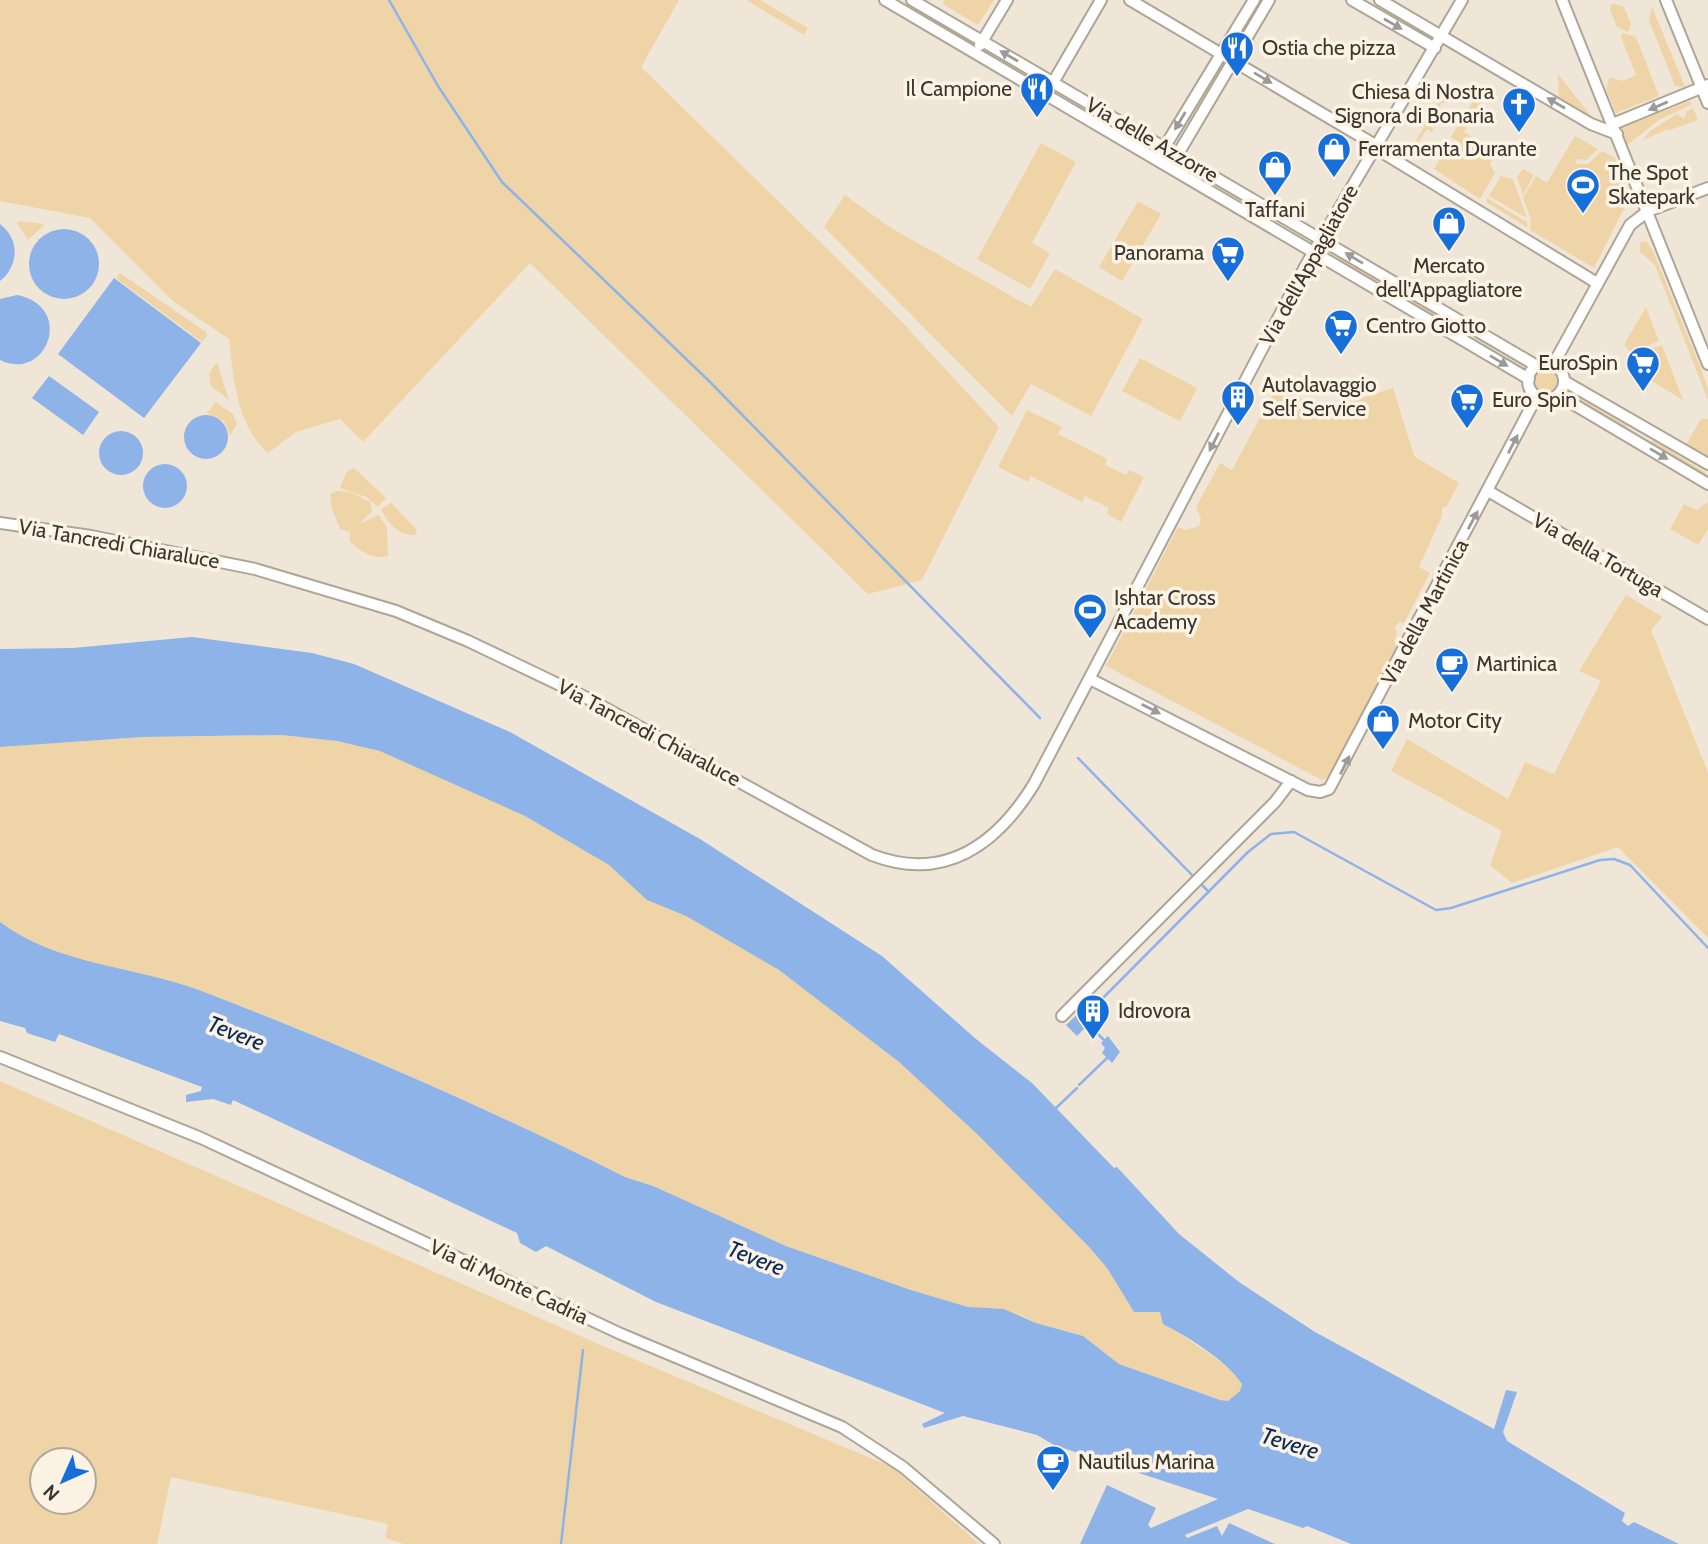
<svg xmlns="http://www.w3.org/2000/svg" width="1708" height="1544" font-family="Cabin,sans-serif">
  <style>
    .green { fill: #efd4a8; fill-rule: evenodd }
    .water { fill: #8eb3e8 }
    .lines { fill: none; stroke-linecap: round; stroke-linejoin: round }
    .stream { stroke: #8eb3e8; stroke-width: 2.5 }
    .minor-casing { stroke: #aea596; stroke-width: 14 }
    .minor { stroke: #fff; stroke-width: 10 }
    .oneway { fill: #9c9a98 }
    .labels { text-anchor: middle; stroke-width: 7; stroke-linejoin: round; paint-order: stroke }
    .poi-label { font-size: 21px; fill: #3a3630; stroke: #fdf3e4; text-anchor: start }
    .street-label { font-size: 21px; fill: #3a3630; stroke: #fdf3e4 }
    .water-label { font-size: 23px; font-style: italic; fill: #062b5a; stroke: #fdf3e4 }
  </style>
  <rect width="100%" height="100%" fill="#f0e6d7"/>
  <!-- green -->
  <g class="green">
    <path d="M0,0H679L641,67L899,319L999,427L922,580L868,594L530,263L363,442L340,419L296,432L268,453C237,426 233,378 229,339L174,302L90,218L0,201Z"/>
    <polygon points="746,0 760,0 808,28 804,35"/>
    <polygon points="945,0 994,0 978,25 943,4"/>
    <polygon points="1612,3 1624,7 1631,24 1628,32 1617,27 1610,9"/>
    <polygon points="1652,7 1685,87 1675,86 1649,20"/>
    <polygon points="1623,33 1636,37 1659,96 1616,113 1606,89 1610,77 1622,81 1636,75 1621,37"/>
    <polygon points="1558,74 1591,116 1559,97"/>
    <polygon points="1483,85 1491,86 1464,132 1496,152 1490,165 1495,173 1480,199 1434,169 1448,145 1458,151 1462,144 1451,137"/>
    <polygon points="1436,95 1449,103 1442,103 1429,125 1434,129 1432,132 1427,129 1416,146 1419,151 1407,144 1413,145 1424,127 1419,123 1426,123 1439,100"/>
    <polygon points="1690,101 1691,105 1660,119 1627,145 1621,128"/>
    <polygon points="1693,108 1698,120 1667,131 1666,125 1666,130 1643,140 1650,131 1677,114 1684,119 1687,111"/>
    <polygon points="1575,136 1598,149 1586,160 1577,159 1575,164 1588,164 1602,151 1615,158 1630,197 1594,268 1530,230 1531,219 1523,198 1536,176 1547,183"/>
    <polygon points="1041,143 1076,162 1032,243 1050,253 1030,289 977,259"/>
    <polygon points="1523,169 1534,175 1523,195 1517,177"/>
    <polygon points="1501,176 1513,179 1527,218 1489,196"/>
    <polygon points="845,195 891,228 1031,307 1055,269 1143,319 1091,416 1031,384 1012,416 824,227"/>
    <polygon points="1487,198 1527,222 1528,228 1486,202"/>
    <polygon points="1138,201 1161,214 1122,281 1099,267"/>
    <polygon points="20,221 43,224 44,225 28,240 17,223"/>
    <polygon points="1646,241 1653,251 1701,369 1708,389 1708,400 1655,265 1640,252 1640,242"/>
    <polygon points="1337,256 1385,284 1386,287 1335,260"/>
    <polygon points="120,273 206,332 207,336 202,342 116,278"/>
    <polygon points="1409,299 1456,326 1457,330 1409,303"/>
    <polygon points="1646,307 1659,341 1631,353 1624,345"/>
    <polygon points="1662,345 1683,400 1632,369 1634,355"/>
    <polygon points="1140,358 1197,388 1180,421 1122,391"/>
    <polygon points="217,362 229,400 211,386 209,373"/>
    <circle cx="1546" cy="381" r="11"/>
    <polygon points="1277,386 1323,410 1393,388 1414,456 1459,483 1447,506 1442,508 1442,516 1419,567 1430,573 1404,623 1399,622 1395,627 1397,635 1394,641 1399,644 1328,777 1322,780 1106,666 1178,527 1185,530 1199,526 1201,519 1196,507 1220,463 1232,470"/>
    <polygon points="1572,394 1626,425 1627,429 1569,395"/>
    <polygon points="216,402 233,414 237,424 230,435 224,421 207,413"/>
    <polygon points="1027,410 1062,427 1058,434 1107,459 1105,465 1126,475 1129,470 1144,477 1121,522 1107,514 1109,508 1085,496 1082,502 1031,476 1028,482 998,467"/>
    <polygon points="1701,419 1708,419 1708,457 1686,445"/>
    <polygon points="1652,440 1705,472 1706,475 1649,443"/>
    <polygon points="354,468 386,498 378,507 366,497 340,488 347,471"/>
    <path d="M338,491L350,492L370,502L372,511L359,524L379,515L387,528L388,556C374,560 361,552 350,542V532L340,529L332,509L330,494Z"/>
    <polygon points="1708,502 1708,529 1698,545 1670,529 1684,504 1696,510"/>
    <path d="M391,503L417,530L415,535C398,536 388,523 381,509Z"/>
    <polygon points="1626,595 1662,617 1651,630 1708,773 1708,938 1618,847 1512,883 1490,865 1502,831 1391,771 1407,739 1508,799 1525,762 1554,774 1601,681 1579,671"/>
    <path d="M283,735L337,741L380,750L525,816L609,865L647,900L686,916L779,970L899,1062L977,1134L1090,1248L1107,1268L1134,1312H1160C1179,1342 1222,1354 1242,1384L1240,1391L1228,1401L1220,1400L1119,1364L1083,1336L1036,1323L1023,1316L968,1307L911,1290L786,1246L653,1186L625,1177C488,1108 342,1044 199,990C134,966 57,965 0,922V747L143,737Z"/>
    <path d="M0,1081L610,1349L892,1467L979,1544H404L385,1538L388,1524L171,1477L157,1544H0ZM42,1460H84V1502H42Z"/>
  </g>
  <!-- water -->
  <g class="water">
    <path d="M0,224C20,239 19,266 0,281Z"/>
    <circle cx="64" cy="264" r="35"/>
    <polygon points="114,278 201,343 144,418 58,354"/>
    <path d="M17,295C76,307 46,383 0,360V299Z"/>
    <polygon points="49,376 99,412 83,435 32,398"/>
    <circle cx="206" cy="437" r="22"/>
    <circle cx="121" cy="453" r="22"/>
    <circle cx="165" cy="486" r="22"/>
    <path d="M192,637L312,653L354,664L510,732L700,839L882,956L976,1039L1032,1083L1114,1168L1117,1167L1179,1234L1239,1282L1315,1332L1494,1429L1506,1390L1517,1392L1503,1432L1507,1441L1625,1513L1622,1521L1628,1526L1634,1522L1679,1544H1351L1307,1526L1303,1528L1248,1509L1185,1535L1187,1538L1217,1526L1222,1536L1229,1523L1275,1544H1080L1107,1485L1156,1508L1148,1525L1151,1528L1218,1499L1054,1445L1037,1435L963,1416L924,1428L922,1424L945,1413L656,1302L546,1246L536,1252L520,1243L517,1233L233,1100L231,1105L213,1099L186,1102V1095L201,1091L202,1087L59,1034L55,1042L27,1033L25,1028L0,1021V922C57,965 134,966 199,990C343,1045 487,1108 625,1177L653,1186L786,1246L911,1290L968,1307L1004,1309L1036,1323L1083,1336L1119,1364L1220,1400L1228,1401L1240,1391L1242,1384C1227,1361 1187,1336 1163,1324L1160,1312H1134L1107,1268L1090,1248L977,1134L899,1062L779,970L686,916L647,900L609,865L525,816L380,751L337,741L282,735L143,737L0,747V649L73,648Z"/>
    <polygon points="1088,1004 1097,1012 1090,1020 1096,1026 1089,1034 1084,1029 1077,1036 1066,1025"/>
    <polygon points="1108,1036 1120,1052 1112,1063 1102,1053 1105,1048 1101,1043"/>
  </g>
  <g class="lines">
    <!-- stream -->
    <g class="stream">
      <polyline points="389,0 438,86 502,182 708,380 1040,718"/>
      <polyline points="1078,758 1194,877"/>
      <polyline points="1199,882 1209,892"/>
      <polyline points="1093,1008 1248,852 1271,834 1294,832 1436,910 1451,908 1600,860 1614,859 1630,865 1708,948"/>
      <polyline points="1093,1029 1104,1040"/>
      <polyline points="1079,1085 1107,1058"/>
      <polyline points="1054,1110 1077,1088"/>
      <polyline points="561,1544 583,1350"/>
    </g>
    <!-- minor casing -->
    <g class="minor-casing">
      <g id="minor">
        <polyline points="885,0 1529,379"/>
        <polyline points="912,0 1537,366"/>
        <polyline points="1130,0 1377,146"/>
        <polyline points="1352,0 1435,48"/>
        <polyline points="1380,0 1591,124 1617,134"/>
        <polyline points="1562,0 1708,364"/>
        <polyline points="1666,0 1708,103"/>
        <polyline points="980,45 1007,0"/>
        <polyline points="1051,86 1101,0"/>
        <polyline points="1613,124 1708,85"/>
        <polyline points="1375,148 1597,283"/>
        <polyline points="1161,153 1254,0"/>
        <polyline points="1175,159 1269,0"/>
        <circle cx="1546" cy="381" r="18"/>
        <polyline points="1553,365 1630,225 1648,211 1708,188"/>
        <polyline points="1564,381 1708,464"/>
        <polyline points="1558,395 1708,484"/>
        <polyline points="1488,491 1708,619"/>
        <path d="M0,523L91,536L255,569L396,611L468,641L585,697L872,855C945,883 997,844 1034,784L1306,265L1462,0"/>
        <polyline points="1090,679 1308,790 1320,792 1329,789 1537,396"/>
        <polyline points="1062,1016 1275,802 1291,781"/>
        <polyline points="0,1057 201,1138 621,1334 842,1427 903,1467 994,1544"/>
      </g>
    </g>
    <!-- minor -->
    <use href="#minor" class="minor"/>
  </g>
  <!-- one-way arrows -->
  <defs><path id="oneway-solid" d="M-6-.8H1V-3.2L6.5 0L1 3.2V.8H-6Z" transform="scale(1.75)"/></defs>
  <g class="oneway">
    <use href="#oneway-solid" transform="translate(1393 24) rotate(30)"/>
    <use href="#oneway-solid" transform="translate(1009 56) rotate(-150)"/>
    <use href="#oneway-solid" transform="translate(1263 78) rotate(31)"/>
    <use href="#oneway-solid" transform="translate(1556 103) rotate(-150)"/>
    <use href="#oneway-solid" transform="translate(1658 106) rotate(157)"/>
    <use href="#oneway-solid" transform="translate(1180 121) rotate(121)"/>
    <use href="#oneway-solid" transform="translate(1354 258) rotate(-149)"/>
    <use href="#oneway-solid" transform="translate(1499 361) rotate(31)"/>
    <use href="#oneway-solid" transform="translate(1214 442) rotate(117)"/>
    <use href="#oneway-solid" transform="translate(1513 444) rotate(-63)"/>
    <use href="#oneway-solid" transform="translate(1659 454) rotate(31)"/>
    <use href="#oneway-solid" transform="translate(1473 520) rotate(-62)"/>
    <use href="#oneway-solid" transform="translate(1151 709) rotate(27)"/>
    <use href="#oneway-solid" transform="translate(1345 765) rotate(-63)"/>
  </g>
  <!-- icons -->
  <defs>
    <g id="restaurant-pin" transform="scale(1.75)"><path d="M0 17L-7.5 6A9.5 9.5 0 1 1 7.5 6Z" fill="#176fd9" stroke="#fdf3e4"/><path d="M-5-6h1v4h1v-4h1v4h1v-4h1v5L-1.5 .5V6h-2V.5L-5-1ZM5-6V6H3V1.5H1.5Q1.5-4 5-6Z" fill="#fff"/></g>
    <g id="church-pin" transform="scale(1.75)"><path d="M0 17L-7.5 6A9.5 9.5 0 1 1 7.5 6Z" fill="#176fd9" stroke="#fdf3e4"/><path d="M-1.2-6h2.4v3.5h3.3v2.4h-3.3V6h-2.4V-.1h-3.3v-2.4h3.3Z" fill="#fff"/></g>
    <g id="shop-pin" transform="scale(1.75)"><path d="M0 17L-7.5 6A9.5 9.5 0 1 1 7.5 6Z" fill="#176fd9" stroke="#fdf3e4"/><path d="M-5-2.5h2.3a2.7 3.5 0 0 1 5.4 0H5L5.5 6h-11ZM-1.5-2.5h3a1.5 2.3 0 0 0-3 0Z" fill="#fff"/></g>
    <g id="stadium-pin" transform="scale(1.75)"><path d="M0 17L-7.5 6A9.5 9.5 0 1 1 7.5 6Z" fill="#176fd9" stroke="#fdf3e4"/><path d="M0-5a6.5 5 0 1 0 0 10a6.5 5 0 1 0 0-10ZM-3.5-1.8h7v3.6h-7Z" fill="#fff"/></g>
    <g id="supermarket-pin" transform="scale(1.75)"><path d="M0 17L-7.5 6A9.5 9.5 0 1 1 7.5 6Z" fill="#176fd9" stroke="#fdf3e4"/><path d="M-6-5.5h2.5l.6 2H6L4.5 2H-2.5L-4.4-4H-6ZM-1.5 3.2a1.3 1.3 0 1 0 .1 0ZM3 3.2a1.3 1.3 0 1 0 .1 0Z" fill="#fff"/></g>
    <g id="building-pin" transform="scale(1.75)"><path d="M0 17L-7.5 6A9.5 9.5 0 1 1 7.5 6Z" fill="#176fd9" stroke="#fdf3e4"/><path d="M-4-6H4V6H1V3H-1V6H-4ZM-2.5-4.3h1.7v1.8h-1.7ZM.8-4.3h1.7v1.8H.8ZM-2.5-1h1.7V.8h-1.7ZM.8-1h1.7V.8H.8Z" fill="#fff"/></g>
    <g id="cafe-pin" transform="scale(1.75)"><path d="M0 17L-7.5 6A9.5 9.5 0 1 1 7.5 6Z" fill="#176fd9" stroke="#fdf3e4"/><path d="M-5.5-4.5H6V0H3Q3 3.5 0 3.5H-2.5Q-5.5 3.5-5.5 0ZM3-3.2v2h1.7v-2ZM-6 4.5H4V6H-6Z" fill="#fff"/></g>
  </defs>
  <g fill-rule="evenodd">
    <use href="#restaurant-pin" x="1237" y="48"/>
    <use href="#restaurant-pin" x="1037" y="89"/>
    <use href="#church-pin" x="1519" y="104"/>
    <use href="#shop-pin" x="1334" y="149"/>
    <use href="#shop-pin" x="1275" y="167"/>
    <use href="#stadium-pin" x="1583" y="185"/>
    <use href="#shop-pin" x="1449" y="223"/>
    <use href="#supermarket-pin" x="1228" y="253"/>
    <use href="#supermarket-pin" x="1341" y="326"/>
    <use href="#supermarket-pin" x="1643" y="363"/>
    <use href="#building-pin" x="1238" y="397"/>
    <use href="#supermarket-pin" x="1467" y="400"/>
    <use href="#stadium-pin" x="1090" y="610"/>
    <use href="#cafe-pin" x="1452" y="664"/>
    <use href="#shop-pin" x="1383" y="721"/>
    <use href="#building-pin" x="1093" y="1011"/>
    <use href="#cafe-pin" x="1053" y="1462"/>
  </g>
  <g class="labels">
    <!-- poi labels -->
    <g class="poi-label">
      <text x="1262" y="55">Ostia che pizza</text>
      <text x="1012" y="96" text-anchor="end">Il Campione</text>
      <text x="1494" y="99" text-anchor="end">Chiesa di Nostra<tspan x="1494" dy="24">Signora di Bonaria</tspan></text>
      <text x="1358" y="156">Ferramenta Durante</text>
      <text x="1608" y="180">The Spot<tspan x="1608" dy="24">Skatepark</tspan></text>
      <text x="1275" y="217" text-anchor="middle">Taffani</text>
      <text x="1204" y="260" text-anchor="end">Panorama</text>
      <text x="1449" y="273" text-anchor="middle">Mercato<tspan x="1449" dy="24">dell'Appagliatore</tspan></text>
      <text x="1366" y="333">Centro Giotto</text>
      <text x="1618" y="370" text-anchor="end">EuroSpin</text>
      <text x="1262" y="392">Autolavaggio<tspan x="1262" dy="24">Self Service</tspan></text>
      <text x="1492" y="407">Euro Spin</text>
      <text x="1114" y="605">Ishtar Cross<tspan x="1114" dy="24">Academy</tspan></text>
      <text x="1476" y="671">Martinica</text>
      <text x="1408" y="728">Motor City</text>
      <text x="1118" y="1018">Idrovora</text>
      <text x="1078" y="1469">Nautilus Marina</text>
    </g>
    <!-- street labels -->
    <g class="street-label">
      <text transform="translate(1152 140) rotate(30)" y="7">Via delle Azzorre</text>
      <text transform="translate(1309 265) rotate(-61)" y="7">Via dell'Appagliatore</text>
      <text transform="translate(119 544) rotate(10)" y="7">Via Tancredi Chiaraluce</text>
      <text transform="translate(1598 555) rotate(30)" y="7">Via della Tortuga</text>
      <text transform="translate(1425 612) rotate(-62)" y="7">Via della Martinica</text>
      <text transform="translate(649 733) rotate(28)" y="7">Via Tancredi Chiaraluce</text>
      <text transform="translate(509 1282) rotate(25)" y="7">Via di Monte Cadria</text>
    </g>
    <!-- water labels -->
    <g class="water-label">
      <text transform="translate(236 1033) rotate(21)" y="8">Tevere</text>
      <text transform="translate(756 1258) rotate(21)" y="8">Tevere</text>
      <text transform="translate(1290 1443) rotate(17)" y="8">Tevere</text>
    </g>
  </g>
  <!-- north arrow -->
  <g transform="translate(63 1481) rotate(225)"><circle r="33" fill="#fdf3e4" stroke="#afa79c" stroke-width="2"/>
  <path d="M0-5L12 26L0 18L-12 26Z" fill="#176fd9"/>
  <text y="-10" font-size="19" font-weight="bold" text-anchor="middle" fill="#3a3630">N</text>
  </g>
</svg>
